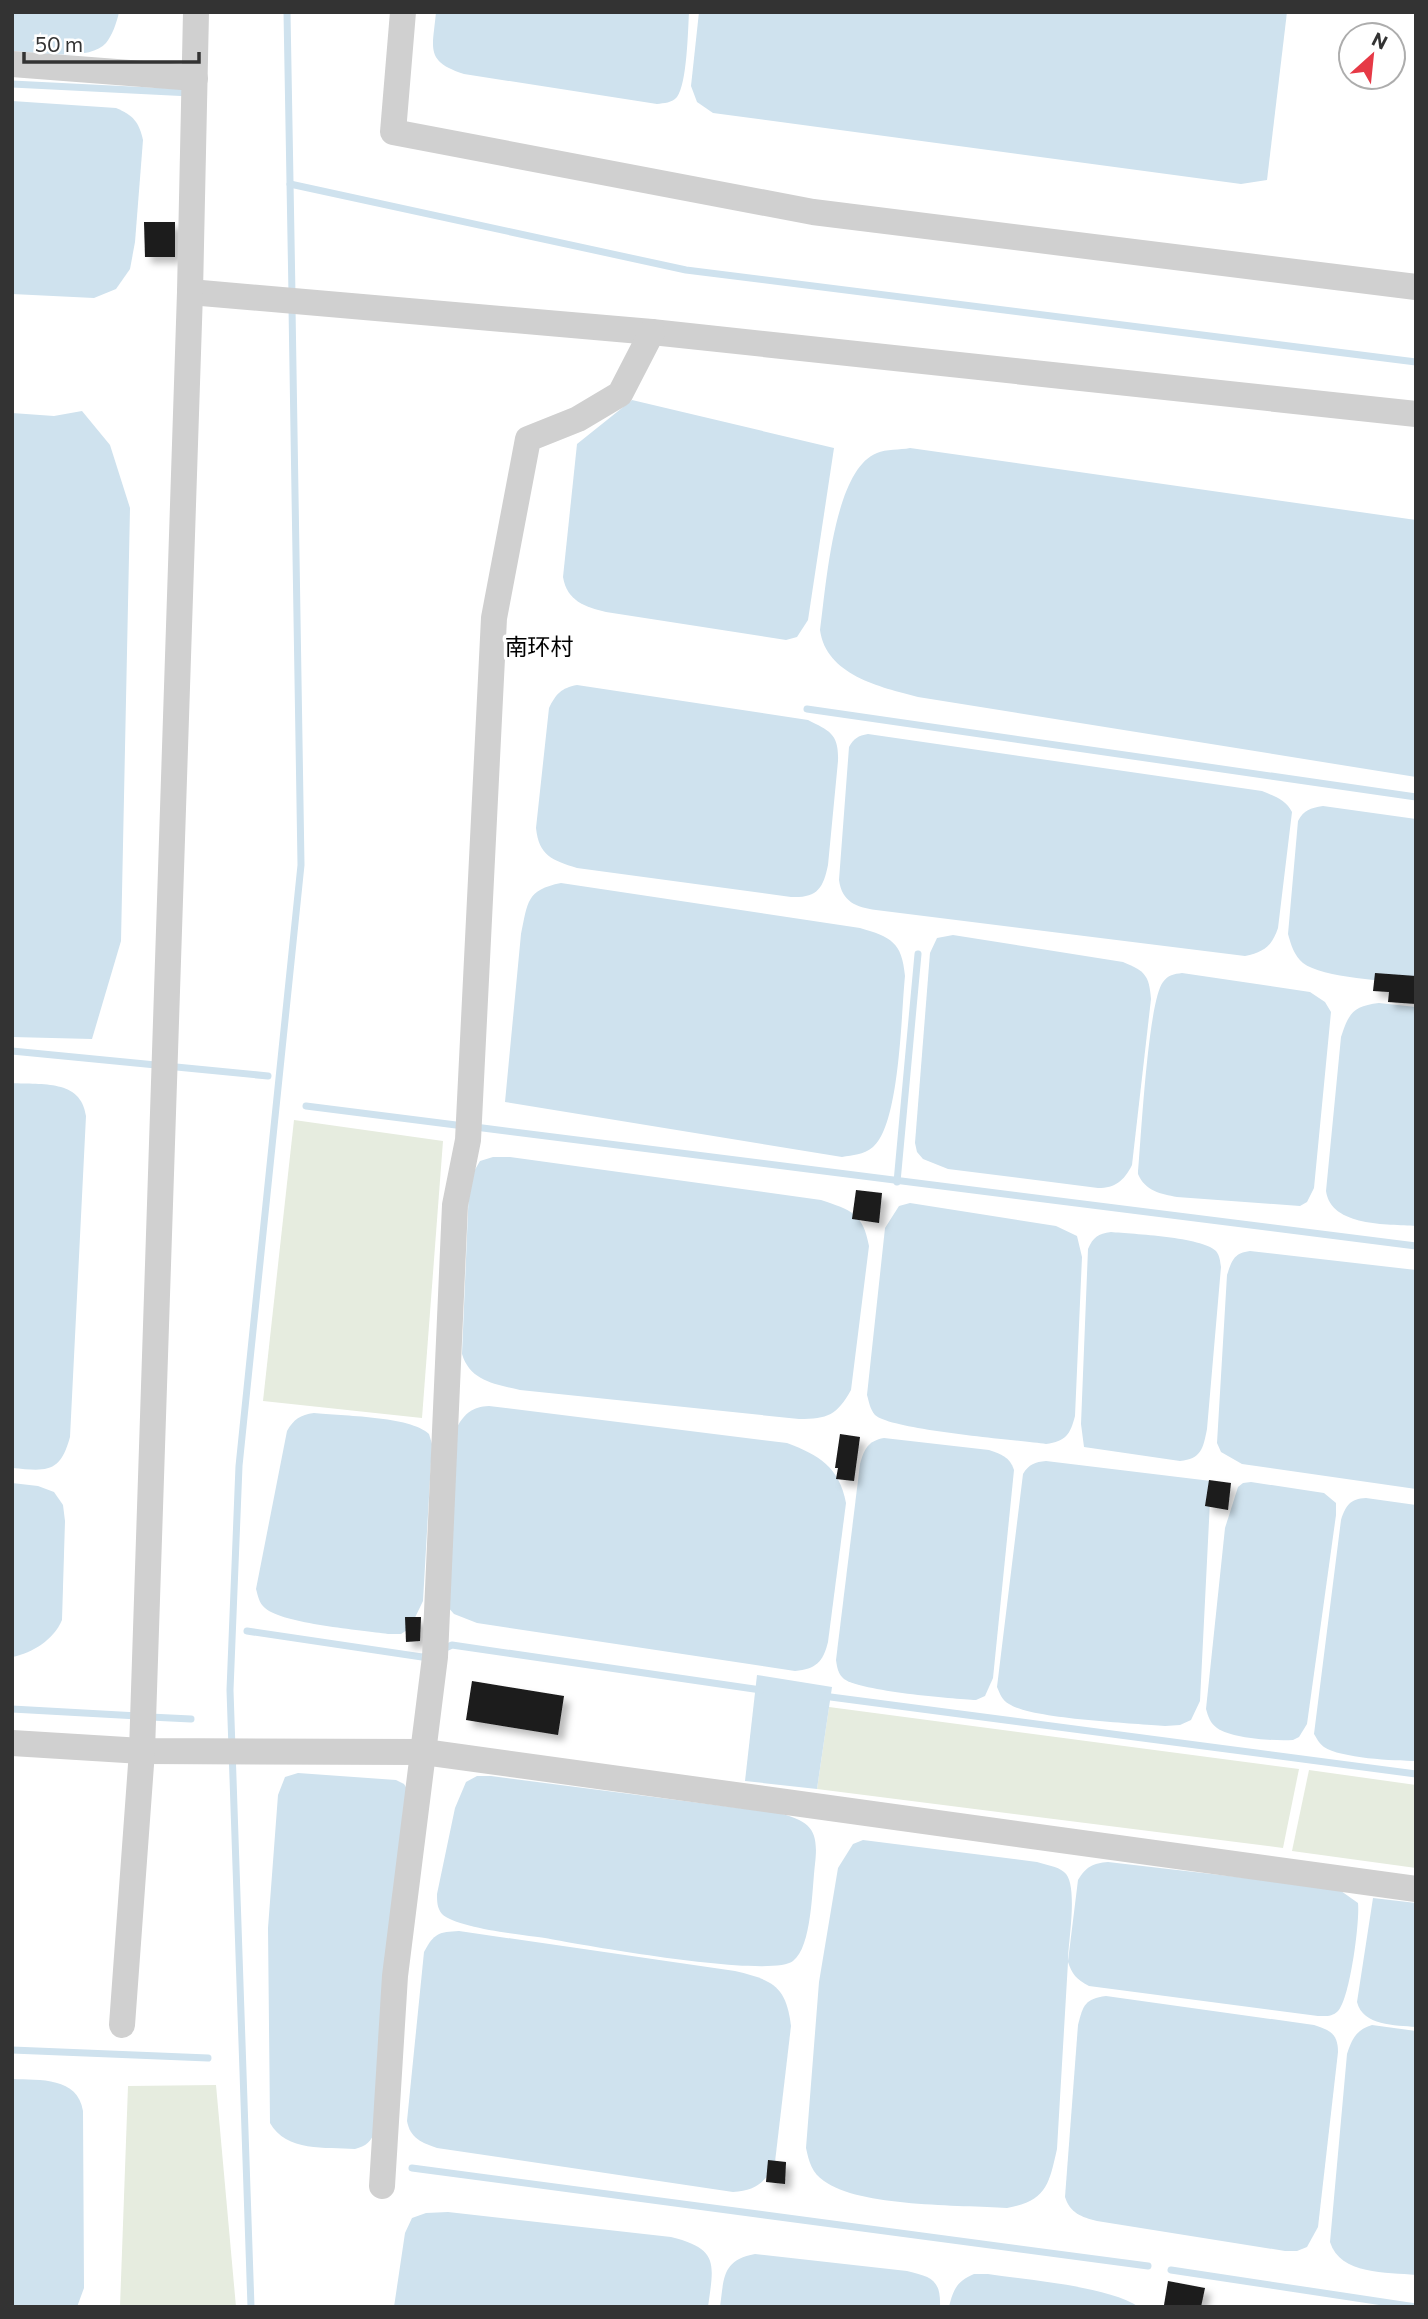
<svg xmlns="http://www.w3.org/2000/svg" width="1428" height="2319" font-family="Commissioner,'Noto Sans SC',sans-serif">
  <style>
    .green { fill: #e6ecdf }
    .water { fill: #cfe2ee }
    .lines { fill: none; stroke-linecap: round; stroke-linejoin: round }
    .stream { stroke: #cfe2ee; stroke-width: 7 }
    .building { fill: #1a1a1a; filter: url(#shadow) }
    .minor { stroke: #d0d0d0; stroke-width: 26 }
    .labels { text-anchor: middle; stroke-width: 7; stroke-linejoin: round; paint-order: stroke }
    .quarter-label { font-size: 23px; fill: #000; stroke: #fff }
  </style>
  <defs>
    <filter id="shadow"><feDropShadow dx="6" dy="6" stdDeviation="3.5" flood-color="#0004"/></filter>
  </defs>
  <rect width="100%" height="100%" fill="#fff"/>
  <!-- green -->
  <g class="green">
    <polygon points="294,1120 443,1141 422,1418 263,1401"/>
    <polygon points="829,1707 1299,1769 1283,1848 817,1789"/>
    <polygon points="1309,1770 1416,1785 1416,1868 1292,1851"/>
    <polygon points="216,2085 236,2307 120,2307 128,2086"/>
  </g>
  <!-- water -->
  <g class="water">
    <path d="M12,12H119C117,22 112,36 106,43C90,62 35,52 12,51Z"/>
    <path d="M436,12H689C688,30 687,84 677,97C672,103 664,103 657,104L464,74C424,61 433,48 436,12Z"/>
    <polygon points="699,12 1287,12 1267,180 1241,184 713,113 697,102 691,86"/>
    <path d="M12,101L116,108C133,115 139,122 143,140L135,242L130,269L116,289L94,298L12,294Z"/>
    <path d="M632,400L834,448L808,620L797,637L786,640L606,612C585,607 567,601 563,577L577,444Z"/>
    <polygon points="82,411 110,445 130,508 121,941 92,1039 12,1037 12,413 54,416"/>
    <path d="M910,448L1416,520V777L918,697C880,687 826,675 820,630C826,589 833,470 877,453C886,449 900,450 910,448Z"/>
    <path d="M577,685L808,720C830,731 839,734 838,761L828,865C823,889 817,898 791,897L577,868C552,860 539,856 536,828L549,708C556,694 561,688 577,685Z"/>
    <path d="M868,734L1262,791C1274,796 1286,800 1292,812L1278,928C1272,946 1264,952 1245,956L876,910C856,907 842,902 839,880L849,747C854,738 858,736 868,734Z"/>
    <path d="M1323,806L1416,819V984C1389,981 1322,978 1303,963C1294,955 1291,945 1288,934L1298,821C1304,810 1310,808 1323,806Z"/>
    <path d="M561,883L860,928C891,937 902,942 905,976C901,1014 900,1124 873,1147C863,1155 853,1155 842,1157L505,1102L521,934C528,902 526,890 561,883Z"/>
    <path d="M953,935L1123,962C1145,971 1149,975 1151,999L1132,1165C1124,1181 1115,1188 1098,1188L948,1169L923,1159L917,1152L915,1143L930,953L937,938Z"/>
    <path d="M1182,973L1310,992L1325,1002L1331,1012L1314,1188L1307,1202L1300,1206L1177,1197C1161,1194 1145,1191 1138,1174C1141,1141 1148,1001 1163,982C1168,975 1174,974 1182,973Z"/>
    <path d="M1379,1003L1416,1007V1226C1388,1224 1331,1227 1326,1191L1341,1037C1349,1013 1353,1006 1379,1003Z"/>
    <path d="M12,1083C42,1085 81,1079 86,1116L70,1437C60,1474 46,1471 12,1468Z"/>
    <path d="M493,1157H510L821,1200C851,1210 863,1213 869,1246L851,1390C837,1415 828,1419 799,1419L520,1390C495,1384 470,1381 462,1354L469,1188L473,1173L480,1161Z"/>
    <path d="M910,1203L1056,1226L1077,1236L1082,1257L1075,1416C1070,1435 1066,1441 1046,1444C1017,1440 891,1430 875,1415C870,1409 869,1402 867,1395L885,1228L899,1206Z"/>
    <path d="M1111,1232C1133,1234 1202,1237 1216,1251C1220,1256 1220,1261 1221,1267L1207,1429C1203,1449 1201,1459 1180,1461L1084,1447L1081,1424L1088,1249C1093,1237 1098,1234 1111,1232Z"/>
    <path d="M1250,1251L1416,1270V1489L1242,1464L1221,1452L1217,1443L1227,1275C1232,1260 1234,1253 1250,1251Z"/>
    <path d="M489,1406L787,1443C819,1455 839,1467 846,1503L828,1642C823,1662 816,1669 795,1671L477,1623L454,1614L447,1606L457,1427C465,1413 472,1407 489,1406Z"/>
    <path d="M314,1413C341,1416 411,1416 429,1434L432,1444L423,1601L410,1628L401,1634H388C362,1630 283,1624 265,1608C259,1603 258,1596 256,1589L287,1431C294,1419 300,1415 314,1413Z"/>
    <path d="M884,1438L989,1450C1001,1454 1010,1457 1014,1470L993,1678L985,1696L976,1700C953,1699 860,1691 844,1679C838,1674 837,1667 836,1660L860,1464C864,1449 868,1441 884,1438Z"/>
    <path d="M1046,1461L1211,1481L1200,1701L1191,1720L1180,1725L1165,1726C1133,1723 1032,1719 1009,1704C1002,1700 1000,1694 997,1687L1023,1474C1029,1464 1035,1462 1046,1461Z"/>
    <path d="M1251,1482L1324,1493L1336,1503V1515L1307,1724L1299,1737L1293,1740C1274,1741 1233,1739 1217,1728C1210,1723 1208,1716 1206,1709L1225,1528L1238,1487L1243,1483Z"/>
    <path d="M12,1483L38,1486L54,1492L63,1505L65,1521L62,1620C54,1639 33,1653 12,1657Z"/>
    <path d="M1366,1498L1416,1505V1761C1395,1761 1340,1758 1324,1747C1319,1743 1317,1739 1314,1734L1341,1520C1346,1505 1350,1499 1366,1498Z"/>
    <polygon points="757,1675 832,1687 817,1789 745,1781"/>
    <path d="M298,1773L396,1780L404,1784L409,1792L375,2131C371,2142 366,2146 355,2149C326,2147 286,2152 270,2123L268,1928L278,1795L285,1777Z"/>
    <path d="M477,1776H491L778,1813C811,1821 819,1830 815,1864C812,1888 812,1947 793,1961C771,1979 582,1945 545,1938C523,1935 456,1928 442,1914C437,1908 437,1901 437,1894L455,1808L466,1782Z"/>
    <path d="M863,1840L1037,1862C1046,1865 1057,1866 1064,1872C1079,1883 1068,1942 1068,1961L1078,1880C1086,1867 1093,1863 1108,1862L1324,1887L1341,1891L1358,1903C1360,1921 1350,1999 1338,2011C1332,2017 1326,2016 1318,2016L1089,1986C1076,1979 1072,1974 1068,1962L1057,2149C1049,2185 1046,2201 1007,2208C961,2205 859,2207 824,2181C812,2173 809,2162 806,2148L819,1982L838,1868L853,1844Z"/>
    <path d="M1373,1898L1416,1903V2027C1395,2025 1363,2026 1357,2002Z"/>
    <path d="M459,1931L735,1971C772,1980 786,1985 791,2026L775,2162C766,2182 756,2191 733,2192L437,2148C422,2143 410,2138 407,2121L424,1952C434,1933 439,1932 459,1931Z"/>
    <path d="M1106,1996L1314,2025C1330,2030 1338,2034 1338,2052L1318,2227L1307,2247L1297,2251H1285L1097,2221C1081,2217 1070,2213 1065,2197L1078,2025C1083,2005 1085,1999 1106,1996Z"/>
    <path d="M1372,2025L1416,2031V2275C1387,2272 1340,2275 1330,2242L1347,2054C1352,2039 1356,2030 1372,2025Z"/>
    <path d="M12,2079C40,2080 78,2077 83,2111L84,2288L77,2307H12Z"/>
    <path d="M448,2212L671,2237C719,2249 714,2263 708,2307H394L405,2233L412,2218L426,2213Z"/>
    <path d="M755,2254L907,2271C931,2277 941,2279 940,2307H720C724,2278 722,2260 755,2254Z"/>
    <path d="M974,2274H988C1027,2280 1108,2286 1139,2307H949C953,2290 957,2281 974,2274Z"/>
  </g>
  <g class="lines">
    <!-- stream -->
    <g class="stream">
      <polyline points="287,12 292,295"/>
      <polyline points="12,84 191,93"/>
      <polyline points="290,184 686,270 1416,362"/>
      <polyline points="807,709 1416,797"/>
      <polyline points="12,1051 268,1076"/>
      <polyline points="306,1106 464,1126"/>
      <polyline points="475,1127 1416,1246"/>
      <polyline points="897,1182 918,954"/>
      <polyline points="247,1631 422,1657 430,1654"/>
      <polyline points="441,1650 452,1645 761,1690"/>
      <polyline points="823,1696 1416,1774"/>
      <polyline points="12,1709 138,1716"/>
      <polyline points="150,1717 191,1719"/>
      <polyline points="12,2050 208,2058"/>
      <polyline points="412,2168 1148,2266"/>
      <polyline points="1171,2270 1416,2307"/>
      <polyline points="251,2307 230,1690 239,1466 301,865 292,307"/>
    </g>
  </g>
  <!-- building -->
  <g class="building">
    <polygon points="144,222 175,222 175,257 145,257"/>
    <polygon points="1375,973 1416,976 1416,1004 1388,1002 1389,992 1373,991"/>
    <polygon points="856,1190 882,1193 879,1223 852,1219"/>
    <polygon points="840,1434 860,1437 854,1481 836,1479 838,1468 835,1468"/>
    <polygon points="1209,1480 1231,1483 1228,1510 1205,1506"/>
    <polygon points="405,1617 421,1617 420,1641 406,1642"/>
    <polygon points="472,1681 564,1696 558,1735 466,1720"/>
    <polygon points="768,2160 786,2162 785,2184 766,2182"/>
    <polygon points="1168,2281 1205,2288 1201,2307 1164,2305"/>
  </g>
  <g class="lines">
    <!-- minor -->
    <g class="minor">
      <polyline points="403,12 393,132 813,212 1416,287"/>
      <polyline points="12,64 195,78"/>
      <polyline points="190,292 652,332 1416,414"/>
      <polyline points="12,1743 142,1751 424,1752 1416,1889"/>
      <polyline points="122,2025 142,1751 190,292 196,12"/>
      <polyline points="382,2186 395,1976 435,1657 455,1205 468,1140 494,618 528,439 578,419 620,394 652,332"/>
    </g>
  </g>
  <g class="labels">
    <!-- quarter labels -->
    <g class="quarter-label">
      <text x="539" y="655">南环村</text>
    </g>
  </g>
  <!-- border -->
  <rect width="1428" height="2319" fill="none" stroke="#333333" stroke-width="28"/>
  <!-- north arrow -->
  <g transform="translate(1372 56) rotate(27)"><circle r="33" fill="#ffffff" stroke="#adadad" stroke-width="2"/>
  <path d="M0-5L12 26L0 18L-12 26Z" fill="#e63946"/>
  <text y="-10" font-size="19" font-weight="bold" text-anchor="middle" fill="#333333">N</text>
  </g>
  <!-- scale -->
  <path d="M24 52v10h175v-10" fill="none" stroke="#333333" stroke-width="3.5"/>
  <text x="35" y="52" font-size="21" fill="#333333" stroke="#ffffff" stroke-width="5" paint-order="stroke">50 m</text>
</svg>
